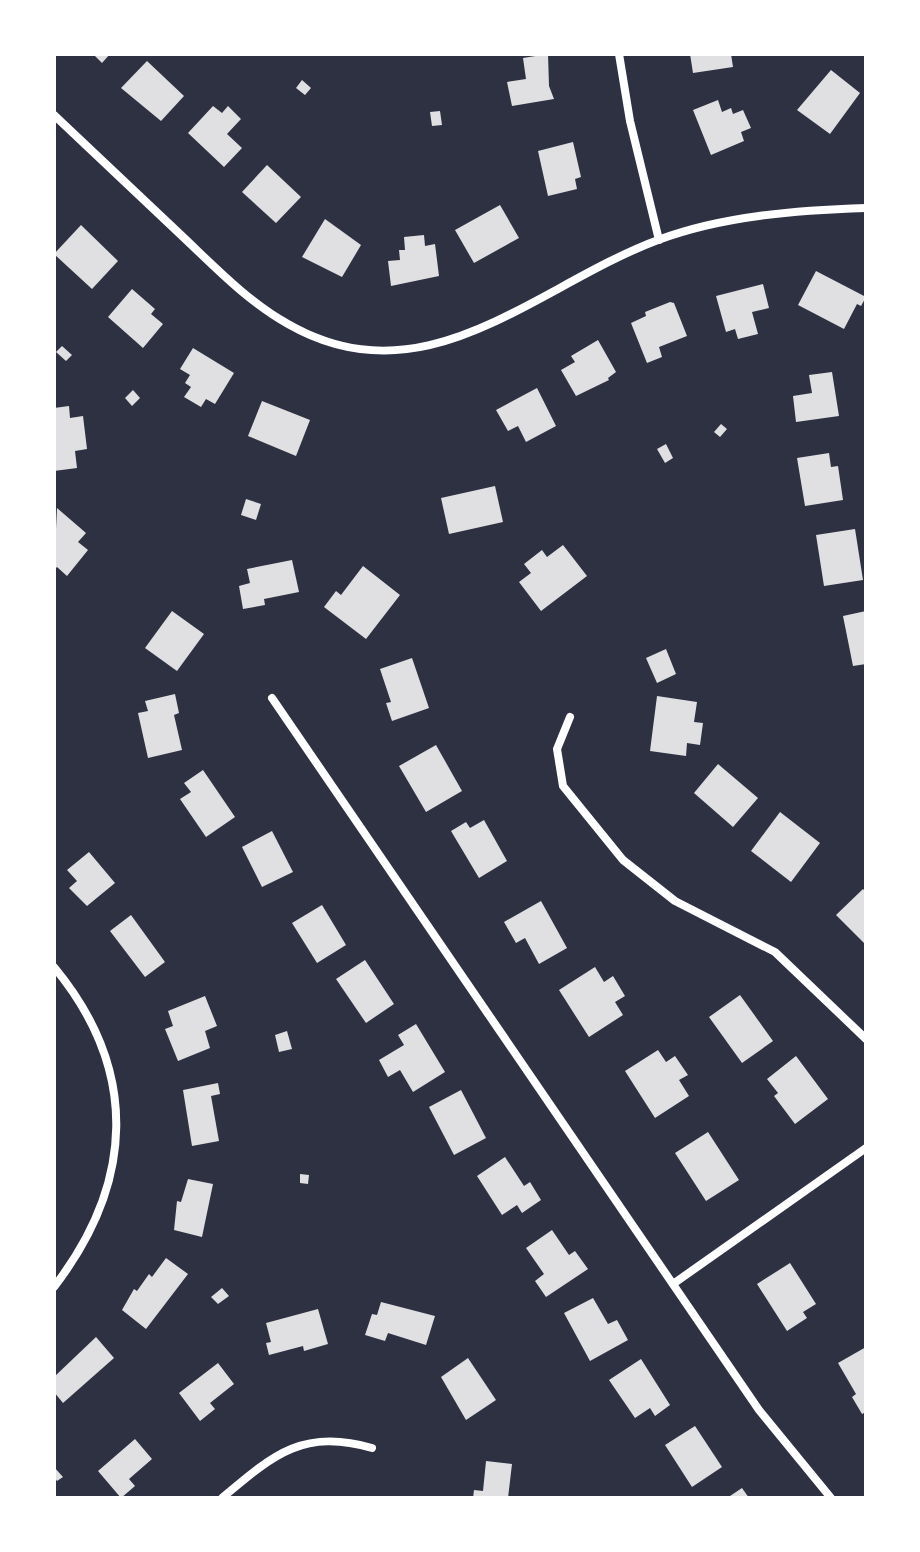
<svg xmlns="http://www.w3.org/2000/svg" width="920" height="1552" font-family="Helvetica,sans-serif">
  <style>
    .building { fill: #e0e0e3 }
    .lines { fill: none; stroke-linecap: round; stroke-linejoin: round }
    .minor { stroke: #fff; stroke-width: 8 }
  </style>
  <rect width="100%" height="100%" fill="#2d3142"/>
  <!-- building -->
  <g class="building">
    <polygon points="93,54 110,54 102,63"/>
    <polygon points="548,54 549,86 554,99 512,106 507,82 526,79 523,58"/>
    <polygon points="690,54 731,54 733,67 693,73"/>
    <polygon points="147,61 184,96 161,121 121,88"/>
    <polygon points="831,70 860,93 830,134 797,110"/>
    <polygon points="302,80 311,88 305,95 296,88"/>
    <polygon points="718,100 722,112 731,108 733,114 743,110 751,128 741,132 744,141 711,155 693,110"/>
    <polygon points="213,106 222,113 228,106 241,119 227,134 242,148 224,167 188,133"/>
    <polygon points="440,111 442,125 432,126 430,112"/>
    <polygon points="573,142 581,177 575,179 577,189 548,196 538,151"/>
    <polygon points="267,165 301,197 276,223 242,192"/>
    <polygon points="500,205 519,238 474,263 455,230"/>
    <polygon points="325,219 361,245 342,277 302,257"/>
    <polygon points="81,225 118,261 92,289 54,254"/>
    <polygon points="424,235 425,246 435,244 439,276 391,286 388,261 400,260 399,250 405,250 404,237"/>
    <polygon points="816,271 866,297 861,306 857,304 844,329 798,305"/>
    <polygon points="763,284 769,308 752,312 758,334 738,339 735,329 726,332 716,296"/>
    <polygon points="132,289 155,309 151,314 163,324 143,348 108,317"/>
    <polygon points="670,302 674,303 687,336 659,347 662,357 647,363 631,323 646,316 645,312"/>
    <polygon points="598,340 616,372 608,378 609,380 576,396 561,370 575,362 571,356"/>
    <polygon points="62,346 72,355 66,361 56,352"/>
    <polygon points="193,348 234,373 215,404 206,399 201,407 184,397 191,387 185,383 190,375 180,369"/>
    <polygon points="832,372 839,416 796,422 793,396 812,393 809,375"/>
    <polygon points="537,388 556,426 526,442 518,426 508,431 496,410"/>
    <polygon points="133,390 140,398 132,406 125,398"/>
    <polygon points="262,401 310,420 296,456 248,436"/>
    <polygon points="69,406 70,418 83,416 87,449 75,451 77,468 54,471 54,408"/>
    <polygon points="721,424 727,429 720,437 714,432"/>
    <polygon points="666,444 673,458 665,463 657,449"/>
    <polygon points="829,453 831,467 838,466 843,500 805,506 797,458"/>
    <polygon points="495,486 503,522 449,534 441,498"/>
    <polygon points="246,499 261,504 256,520 241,515"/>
    <polygon points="57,508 86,533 78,542 88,550 67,576 57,567 54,570"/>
    <polygon points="855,529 863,580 824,586 816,535"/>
    <polygon points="563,545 587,576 541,611 519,582 531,573 524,564 542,550 547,557"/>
    <polygon points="292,560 299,592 264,599 265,605 243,609 239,586 250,583 247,569"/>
    <polygon points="363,566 400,595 366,639 324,607 336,591 341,595"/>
    <polygon points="172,611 204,634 177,671 145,648"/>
    <polygon points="866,611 866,664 853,666 843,616"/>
    <polygon points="666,649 676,674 657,683 646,658"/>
    <polygon points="412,658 429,708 392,721 386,703 391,702 380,669"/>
    <polygon points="175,694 179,713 174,715 182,750 148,758 138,713 148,711 145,701"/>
    <polygon points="657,696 697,702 694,722 703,723 700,745 687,743 686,756 650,751"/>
    <polygon points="436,745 462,791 426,812 399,766"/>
    <polygon points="718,764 758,798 733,827 694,793"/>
    <polygon points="203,770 235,817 206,837 180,799 191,792 184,783"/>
    <polygon points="780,812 820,843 791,882 751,851"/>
    <polygon points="484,820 507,861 479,878 451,831 466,822 470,828"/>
    <polygon points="272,831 293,872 262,887 242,847"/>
    <polygon points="89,852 115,883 87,906 69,888 77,881 67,870"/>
    <polygon points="863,889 866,892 866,945 836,915"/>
    <polygon points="541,901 567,948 539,964 525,938 516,943 504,922"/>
    <polygon points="322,905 346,945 317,963 292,923"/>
    <polygon points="131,915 165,962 145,977 110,931"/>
    <polygon points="365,960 394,1004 366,1023 336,979"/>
    <polygon points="595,967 604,982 613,976 625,996 615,1002 623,1015 589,1037 559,990"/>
    <polygon points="740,995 773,1041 742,1063 709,1017"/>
    <polygon points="205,996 217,1026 205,1031 210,1048 178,1061 165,1029 173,1026 168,1011"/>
    <polygon points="416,1024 445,1072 413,1092 400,1070 388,1077 379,1060 404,1045 398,1035"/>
    <polygon points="287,1031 292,1049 279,1052 275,1035"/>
    <polygon points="658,1050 666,1062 675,1056 688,1075 679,1080 689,1096 655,1118 625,1071"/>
    <polygon points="796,1056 828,1099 795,1124 774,1096 778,1093 767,1079"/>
    <polygon points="218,1083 220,1094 211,1096 219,1141 192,1146 183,1090"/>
    <polygon points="461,1090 486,1138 454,1155 429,1107"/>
    <polygon points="708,1132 739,1180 706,1201 675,1153"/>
    <polygon points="505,1157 524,1186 530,1182 541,1200 522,1213 517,1205 502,1215 477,1176"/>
    <polygon points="300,1174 309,1175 308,1184 300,1183"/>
    <polygon points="188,1179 213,1184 202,1237 174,1230 177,1201 181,1202"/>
    <polygon points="552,1230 569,1255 575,1251 588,1269 546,1297 535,1281 544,1274 526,1248"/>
    <polygon points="166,1258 188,1274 146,1329 122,1310 134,1289 137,1291 149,1274 152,1277"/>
    <polygon points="790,1263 816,1304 803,1312 807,1318 787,1331 757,1284"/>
    <polygon points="222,1288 229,1296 218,1304 211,1297"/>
    <polygon points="593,1298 608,1324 617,1320 628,1340 590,1361 564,1313"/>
    <polygon points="381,1302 435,1316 426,1345 388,1333 385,1341 365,1335 372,1314 377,1315"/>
    <polygon points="318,1309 328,1344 304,1351 303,1346 269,1355 266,1343 271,1342 266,1323"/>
    <polygon points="96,1337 114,1358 63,1403 54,1392 54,1377"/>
    <polygon points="866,1347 866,1412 862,1414 852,1397 856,1394 838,1363"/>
    <polygon points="468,1358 496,1400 466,1420 441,1377"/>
    <polygon points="641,1359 670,1405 655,1416 650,1408 635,1418 609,1380"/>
    <polygon points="218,1363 234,1384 210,1403 215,1409 200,1421 179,1393"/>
    <polygon points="695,1426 722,1467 692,1487 665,1445"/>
    <polygon points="135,1439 152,1459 129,1479 135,1486 121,1498 98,1471"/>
    <polygon points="486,1461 512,1464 508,1498 473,1498 474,1490 483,1491"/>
    <polygon points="54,1467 63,1477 57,1481 54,1477"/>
    <polygon points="742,1488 749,1498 727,1498"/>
  </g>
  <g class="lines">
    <!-- minor -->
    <g class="minor">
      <polyline points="619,54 630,121 659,240"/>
      <path d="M54,115C96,155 139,195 181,235C215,267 247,301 288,324C426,403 535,286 658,240C722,216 798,210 866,208"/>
      <polyline points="272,698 759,1410 831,1498"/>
      <polyline points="570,717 557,749 563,786 623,860 675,901 775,952 866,1039"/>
      <path d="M54,967C140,1071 134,1183 54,1287"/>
      <polyline points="673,1284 866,1148"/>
      <path d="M222,1498C273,1455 303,1428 372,1448"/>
    </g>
  </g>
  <!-- border -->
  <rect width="920" height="1552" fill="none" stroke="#ffffff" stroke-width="112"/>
</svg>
